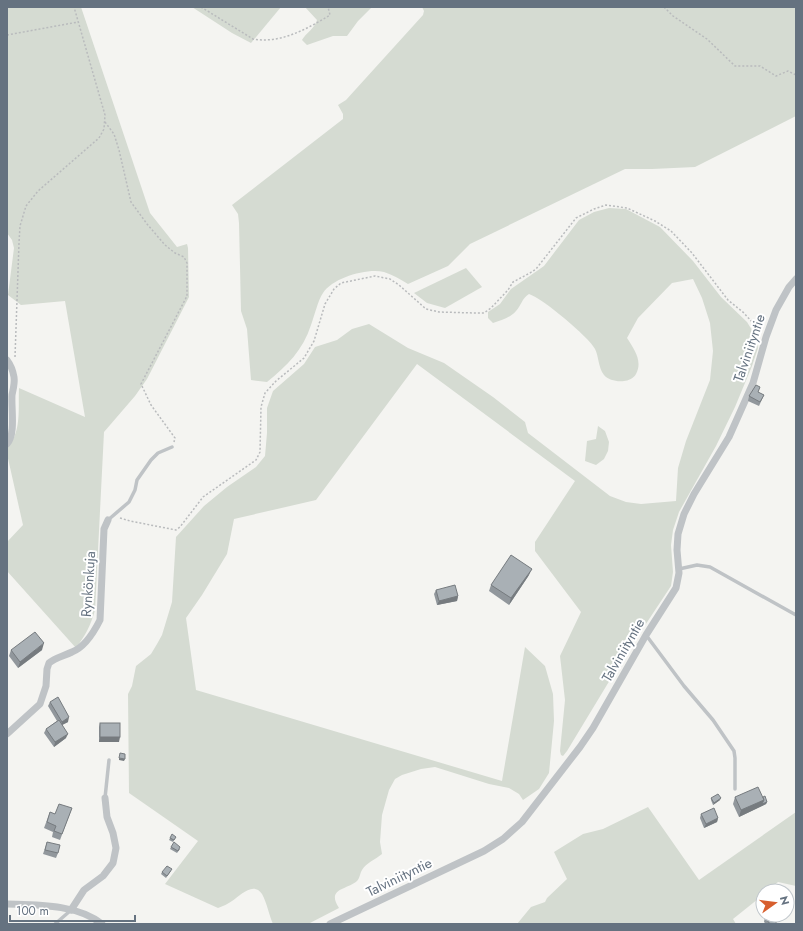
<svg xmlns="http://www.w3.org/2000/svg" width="803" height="931" font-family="Jost,sans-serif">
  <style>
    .green { fill: #d5dbd2 }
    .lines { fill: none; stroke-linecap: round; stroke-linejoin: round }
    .path { stroke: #b9bbbd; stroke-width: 1.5; stroke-dasharray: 2 2; stroke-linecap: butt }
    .service { stroke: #bfc3c6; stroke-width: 3.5 }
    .minor { stroke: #bfc3c6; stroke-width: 7 }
    .wall { fill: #91979c }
    .shaded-wall { fill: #767b7f }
    .building { fill: #a9b0b5; stroke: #767b7f }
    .labels { text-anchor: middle; stroke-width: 4; stroke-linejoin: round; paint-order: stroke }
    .street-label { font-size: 14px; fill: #657280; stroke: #fff }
  </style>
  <rect width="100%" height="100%" fill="#f4f4f1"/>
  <!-- green -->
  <g class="green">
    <path d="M7,7H81L150,213L177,247L187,244L188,248L189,297L147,379L135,396L104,432L95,610C91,625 85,636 76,648L7,571V542L23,525L7,454V448C22,433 18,407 19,388L85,417L65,301L21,305L8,295L14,248L12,240L7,233Z"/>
    <polygon points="192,7 281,7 251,43 232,33"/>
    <path d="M305,7H372L358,21L347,36H333L307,45L302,40C306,33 315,28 317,20Z"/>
    <path d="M422,7H796V116L695,167L652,169H625L470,244L448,266L408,284C400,279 393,275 384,272C366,268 333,278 323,293C318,300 314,317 311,325C303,350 287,366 267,382L251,380L247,329L241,311L239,223L238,214L232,205L343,119V114L338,105L346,100L423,15L424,11Z"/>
    <path d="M609,208L626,209L660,227L693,261L721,297L747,322L755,335L758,348L752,366L735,407L716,446L679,512L673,530L671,545L673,572L671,586L622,660L567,751L563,756L561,755L560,751L565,700L560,656L581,612L535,551V542L575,481L417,364L316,500L234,519L227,554L202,595L186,618L196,690L502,781L525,647L545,666L553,694L554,721L549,773L539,789L523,800L519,794L509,788L489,784L435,767L421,769L402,775L395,779L389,790L382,815L380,842L382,854C376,859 366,863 362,870C360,873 360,878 357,881C347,890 326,888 339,908L308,924H273C269,915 267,903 262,894C253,881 240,896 232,901C228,904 223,906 218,908L165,884L198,841L129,793L128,694L132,686L136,666L151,654L157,644L162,635L172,602L176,537L204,506L227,487L256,467L265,456L267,433V408L273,391L304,364L315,347L337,340L352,329L369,324L408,348L444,363L493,397L525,422L528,433L610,496L626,502L641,504L676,501L678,468L686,441L710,380L713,351L710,323L702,298L693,279L672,283L638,318L627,338C634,349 643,361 636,374C634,378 628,381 624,381C617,382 608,380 604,375C598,367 599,357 595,349C589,337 542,298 529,294C522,298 521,306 516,311C510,318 501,320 493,323L488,318V312L500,304L511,289L544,266L579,220L594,212Z"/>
    <polygon points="466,268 482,287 445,308 427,303 414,293"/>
    <polygon points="598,426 605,431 609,442 608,451 604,459 596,465 585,461 587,441 596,439"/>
    <polygon points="648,807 699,880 796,812 796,886 778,882 768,891 763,891 763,895 733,919 736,924 517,924 531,907 545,902 547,898 567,879 554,852 583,834 603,829"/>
  </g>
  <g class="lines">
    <!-- path -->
    <g class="path">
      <path d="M201,7L253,39C280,44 307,29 330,15L328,7"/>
      <polyline points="664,7 673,16 707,39 735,66 760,66 776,76 788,71 796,75"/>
      <polyline points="7,35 78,22"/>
      <polyline points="105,122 114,134 119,150 131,202 147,224 165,245 175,253 184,257 187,263 187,296 141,384 151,405 175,438 174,442"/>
      <polyline points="15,357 19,243 20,226 26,206 38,191 99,138 104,129 105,115 74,7"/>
      <polyline points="120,518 130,521 176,530 180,527 203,497 256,460 260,452 261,407 265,393 276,381 304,358 314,341 325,304 334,289 341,283 375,276 390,279 399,285 426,309 439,312 475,313 484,313 491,308 508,290 513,282 530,273 536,269 576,218 594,209 606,205 627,208 655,221 671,231 692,253 728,300 744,313 760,331"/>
    </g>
    <!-- service -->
    <g class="service">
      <polyline points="108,520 129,502 135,490 137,480 151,460 158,453 172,447"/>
      <polyline points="679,569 697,565 710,567 796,615"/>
      <polyline points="646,635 684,686 713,720 734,751 735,758 735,789"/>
      <polyline points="105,798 109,760"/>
      <polyline points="55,924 70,911"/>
    </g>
    <!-- minor -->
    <g class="minor">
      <path d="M7,360C10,364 13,371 14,377C15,383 13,390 12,395C11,408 16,434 7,444"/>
      <path d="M7,734L40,704L46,686L47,669L49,663C55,658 64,656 72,652C85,647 94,632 100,620L104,529L108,520"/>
      <path d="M7,904C37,905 77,904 102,924"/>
      <polyline points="71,910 84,890 103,876 113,863 116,848 113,833 107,817 105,798"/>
      <polyline points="330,924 484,851 503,839 522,822 580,747 593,728 646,635 676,588 679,573 677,550 678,534 684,514 694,494 729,437 753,383 766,337 776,310 789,287 796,279"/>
    </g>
  </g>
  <!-- wall -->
  <g class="wall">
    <polygon points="758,392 764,395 759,406 748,401 749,396"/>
    <polygon points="529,575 509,605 489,591 491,585"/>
    <polygon points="436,590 458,596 457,601 437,605 434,594"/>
    <polygon points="11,650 42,650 18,668 9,656"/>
    <polygon points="50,702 68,722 62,725 66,738 54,747 44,733 46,729 57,721 48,706"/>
    <polygon points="100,723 119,742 99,742 99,727"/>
    <polygon points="735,797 763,797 767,802 766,804 739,817 733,804"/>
    <polygon points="711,798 720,800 713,805 711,800"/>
    <polygon points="72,808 60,840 52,837 53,832 44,828 50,812 55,814"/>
    <polygon points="701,814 718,818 717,822 704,828 700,818"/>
    <polygon points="176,837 173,842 169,840 170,838"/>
    <polygon points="47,842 58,853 56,858 43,854"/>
    <polygon points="171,847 180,849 177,853 170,849"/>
    <polygon points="171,871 166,878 161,874 162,872"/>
    <polygon points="765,917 777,924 766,924 764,922"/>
  </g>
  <!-- shaded-wall -->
  <g class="shaded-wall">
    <polygon points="532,569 529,575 509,605 511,598"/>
    <polygon points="458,596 457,601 437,605 439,601"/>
    <polygon points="44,643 42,650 18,668 20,662"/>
    <polygon points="69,717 68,722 60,726 62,722"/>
    <polygon points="68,734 66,738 54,747 55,742"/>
    <polygon points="100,737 120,737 119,742 99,742"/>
    <polygon points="119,758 125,759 124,761 119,760"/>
    <polygon points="721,798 720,800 713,805 714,803"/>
    <polygon points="764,800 762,806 739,817 741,810"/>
    <polygon points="767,802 766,804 762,806 762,804"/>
    <polygon points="718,818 717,822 704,828 706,824"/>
  </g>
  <!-- building -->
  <g class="building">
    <polygon points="756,385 760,387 758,392 764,395 760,402 749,396"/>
    <polygon points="511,555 532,569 511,598 491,585"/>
    <polygon points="455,585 458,596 439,601 436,590"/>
    <polygon points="35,632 44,643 20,662 11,650"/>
    <polygon points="58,697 69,717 62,722 50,702"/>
    <polygon points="59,720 68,734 55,742 46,729"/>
    <rect x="100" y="723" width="20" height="14"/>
    <polygon points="120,753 125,754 125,759 119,758"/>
    <polygon points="758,787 764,800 741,810 735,797"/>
    <polygon points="718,794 721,798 714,803 711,798"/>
    <polygon points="765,796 767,802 762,804 764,800 763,797"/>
    <polygon points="59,804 72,808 62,834 54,831 56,826 47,822 50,812 55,814"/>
    <polygon points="714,808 718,818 706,824 701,814"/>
    <polygon points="172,834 176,837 174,840 170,838"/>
    <polygon points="47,842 60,845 58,853 45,850"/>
    <polygon points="174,842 180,847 178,851 171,847"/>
    <polygon points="167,866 172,869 167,876 162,872"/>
    <polygon points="768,915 774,915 778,921 774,924 770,924 765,917"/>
  </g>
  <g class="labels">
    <!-- street labels -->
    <g class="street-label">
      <text transform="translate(749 348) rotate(-71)" y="5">Talviniityntie</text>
      <text transform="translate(88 584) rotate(-86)" y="5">Rynkönkuja</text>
      <text transform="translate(623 650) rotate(-60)" y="5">Talviniityntie</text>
      <text transform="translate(399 877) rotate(-26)" y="5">Talviniityntie</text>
    </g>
  </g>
  <!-- border -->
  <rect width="803" height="931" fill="none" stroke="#657280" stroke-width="16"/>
  <!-- north arrow -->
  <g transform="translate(775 903) rotate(76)"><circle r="19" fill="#ffffff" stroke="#c1c7cc"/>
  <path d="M0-3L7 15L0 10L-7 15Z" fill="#d75f2e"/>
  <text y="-6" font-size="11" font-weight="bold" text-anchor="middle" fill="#657280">N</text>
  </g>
  <!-- scale -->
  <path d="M10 915v6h125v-6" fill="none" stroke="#657280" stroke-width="2"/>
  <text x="16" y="915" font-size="12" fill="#657280" stroke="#ffffff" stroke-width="3" paint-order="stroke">100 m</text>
</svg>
